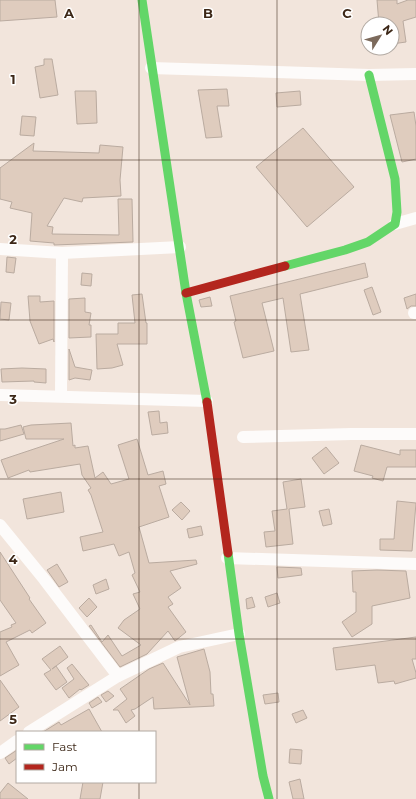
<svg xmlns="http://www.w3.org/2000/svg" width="416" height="799" font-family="Montserrat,sans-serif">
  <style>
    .building { fill: #dfccbe; stroke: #baaba0 }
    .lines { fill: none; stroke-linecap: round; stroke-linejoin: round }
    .street { stroke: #fdfbfa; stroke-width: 12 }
    .fast { stroke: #63d668; stroke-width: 9 }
    .jam { stroke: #b3261e; stroke-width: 9 }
    .grid { fill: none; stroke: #3c2717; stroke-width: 1; stroke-opacity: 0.55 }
    .grid-label { font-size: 13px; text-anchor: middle; font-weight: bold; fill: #3c2717; stroke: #fff; stroke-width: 3; stroke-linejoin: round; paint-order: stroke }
  </style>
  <rect width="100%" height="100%" fill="#f2e5dc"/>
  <!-- building -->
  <g class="building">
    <polygon points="0,0 55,0 57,17 0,21"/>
    <polygon points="377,0 397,0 397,4 408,0 416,0 416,17 403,21 406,42 392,44 392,24 379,24"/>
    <polygon points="44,59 52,59 58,95 40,98 35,67 44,65"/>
    <polygon points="227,89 229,106 217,106 222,137 206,138 198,90"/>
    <polygon points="75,91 96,91 97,123 77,124"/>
    <polygon points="300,91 301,105 277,107 276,93"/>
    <polygon points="414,112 416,126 416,159 402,162 390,115"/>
    <polygon points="22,116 36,117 34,136 20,135"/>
    <polygon points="303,128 354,187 307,227 256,167"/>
    <polygon points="34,143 33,151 99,153 100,145 123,147 120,180 121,196 83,198 82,202 64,198 47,226 53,227 52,234 119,235 118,199 132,199 133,242 54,245 54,243 30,241 32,213 10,208 12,202 0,199 0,168"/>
    <polygon points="7,257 16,258 14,273 6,272"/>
    <polygon points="365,263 368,277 300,294 309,350 291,352 283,298 262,303 274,351 243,358 234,322 236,321 230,296"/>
    <polygon points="82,273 92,274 91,286 81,285"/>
    <polygon points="372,287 381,312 373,315 364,290"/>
    <polygon points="142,294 146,323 147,323 147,344 117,344 123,365 112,368 97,369 96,334 118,334 118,323 135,323 132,295"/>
    <polygon points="416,294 416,306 411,306 407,309 404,298"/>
    <polygon points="28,296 40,296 40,302 54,301 54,342 53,339 39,344 30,321"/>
    <polygon points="210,297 212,306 201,307 199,300"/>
    <polygon points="85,298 85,312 91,313 89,325 91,325 91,337 69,338 69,299"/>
    <polygon points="1,302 11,303 9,320 0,319"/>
    <polygon points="69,349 75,367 92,370 90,380 75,378 69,380"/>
    <polygon points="22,368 46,369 46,383 34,382 34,381 2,382 1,369"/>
    <polygon points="159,411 160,423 167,422 168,433 152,435 148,412"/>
    <polygon points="71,423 73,446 75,445 75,448 88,446 95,478 103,472 111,484 129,479 118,445 137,439 148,475 163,471 166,484 159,486 169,517 139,527 149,563 196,560 197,564 170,571 181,588 168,597 173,604 168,607 186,632 175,641 168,631 147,654 120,667 89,626 91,625 102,642 108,635 122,656 141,645 118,628 124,620 140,609 133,594 140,592 132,575 135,573 129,552 119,556 114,544 83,551 80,537 103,532 91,495 88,490 91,488 82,475 80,464 30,472 29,470 8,478 1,460 64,439 26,439 23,427 31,425"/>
    <polygon points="21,425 24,434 0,441 0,429 5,429"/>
    <polygon points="361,445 400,455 400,450 416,450 416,467 387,467 383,481 372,478 373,476 354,471"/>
    <polygon points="326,447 339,463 324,474 312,458"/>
    <polygon points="301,479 305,507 289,509 293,544 266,547 264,532 275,531 272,511 287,509 283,482"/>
    <polygon points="61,492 64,512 27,519 23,499"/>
    <polygon points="397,501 416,503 412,551 380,550 380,539 394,539"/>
    <polygon points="181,502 190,511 182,520 172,510"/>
    <polygon points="329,509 332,524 323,526 319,511"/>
    <polygon points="201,526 203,535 189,538 187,529"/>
    <polygon points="0,552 30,598 29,599 46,623 32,633 30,630 6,642 19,665 0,676 0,632 12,627 11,625 16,623 0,600"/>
    <polygon points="57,564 68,582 59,587 47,570"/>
    <polygon points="277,567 301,568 302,575 278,578"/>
    <polygon points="377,570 406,571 410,598 372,606 372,624 352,637 342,622 356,612 356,592 353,592 352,571"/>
    <polygon points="106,579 109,589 96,594 93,585"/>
    <polygon points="277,593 280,603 268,607 265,597"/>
    <polygon points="252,597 255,607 247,609 246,599"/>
    <polygon points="89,598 97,607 87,617 79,608"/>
    <polygon points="416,637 416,659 412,659 416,673 416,678 395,684 394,681 378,683 375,665 336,670 333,648"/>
    <polygon points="60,646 68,657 52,669 56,666 67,682 56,690 44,674 51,670 42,659"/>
    <polygon points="204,649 210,672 211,694 213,694 214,706 154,709 153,697 135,709 131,710 135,716 126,723 118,710 113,710 127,699 120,689 149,669 163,663 190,705 177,657"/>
    <polygon points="72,664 89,685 81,690 80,689 69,698 62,688 74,679 67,668"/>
    <polygon points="0,680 19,707 0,721"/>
    <polygon points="108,691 114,696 106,702 101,695"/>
    <polygon points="278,693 279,702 265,704 263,695"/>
    <polygon points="98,697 102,702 92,708 89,703"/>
    <polygon points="89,709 102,732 43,732 59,722 61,725"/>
    <polygon points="303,710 307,718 296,723 292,714"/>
    <polygon points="290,749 302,750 301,764 289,763"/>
    <polygon points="17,750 17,758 9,764 5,758"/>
    <polygon points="300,779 304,799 293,799 289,782"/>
    <polygon points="83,782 103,782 100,799 80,799"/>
    <polygon points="8,783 28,799 0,799 0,793"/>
  </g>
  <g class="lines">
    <!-- street -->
    <g class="street">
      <polyline points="151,68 369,75 416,74"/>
      <polyline points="395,224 416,218"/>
      <polyline points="0,249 62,253 180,247"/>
      <polyline points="414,313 416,313"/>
      <polyline points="0,395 207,401"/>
      <polyline points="61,396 62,253"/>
      <polyline points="243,437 351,434 416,434"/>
      <polyline points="0,525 44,579 118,676"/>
      <polyline points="227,558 416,564"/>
      <polyline points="29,732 118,676 179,647 239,634"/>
      <polyline points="0,753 17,741"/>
    </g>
    <!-- fast -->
    <g class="fast">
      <polyline points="142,0 186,293 207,402"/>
      <polyline points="285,266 345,250 368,242 395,224 397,212 395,179 369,75"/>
      <polyline points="228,553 239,634 263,776 269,799"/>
    </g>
    <!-- jam -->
    <g class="jam">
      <polyline points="186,293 285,266"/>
      <polyline points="207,402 228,553"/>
    </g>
  </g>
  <!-- grid -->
  <path class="grid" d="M139,0V732M277,0V799M0,160H416M0,320H416M0,479H416M0,639H416M139,782V799"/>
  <g class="grid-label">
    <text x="69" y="18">A</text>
    <text x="208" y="18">B</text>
    <text x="347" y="18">C</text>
    <text x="13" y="84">1</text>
    <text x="13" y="244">2</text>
    <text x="13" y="404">3</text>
    <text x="13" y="564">4</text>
    <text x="13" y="724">5</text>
  </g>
  <!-- legend -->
  <rect x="16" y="731" width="140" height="52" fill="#ffffff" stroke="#b1a9a2"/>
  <rect x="24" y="744" width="20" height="6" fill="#63d668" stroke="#b1a9a2"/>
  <text x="52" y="751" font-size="12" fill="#3c2717">Fast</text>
  <rect x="24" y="764" width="20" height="6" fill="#b3261e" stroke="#b1a9a2"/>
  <text x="52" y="771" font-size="12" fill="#3c2717">Jam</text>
  <!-- north arrow -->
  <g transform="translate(380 36) rotate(53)"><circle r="19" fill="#ffffff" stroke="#b1a9a2"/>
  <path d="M0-3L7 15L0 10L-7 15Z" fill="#7c6a5c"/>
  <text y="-6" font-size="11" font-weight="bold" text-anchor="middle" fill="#3c2717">N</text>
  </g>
</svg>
